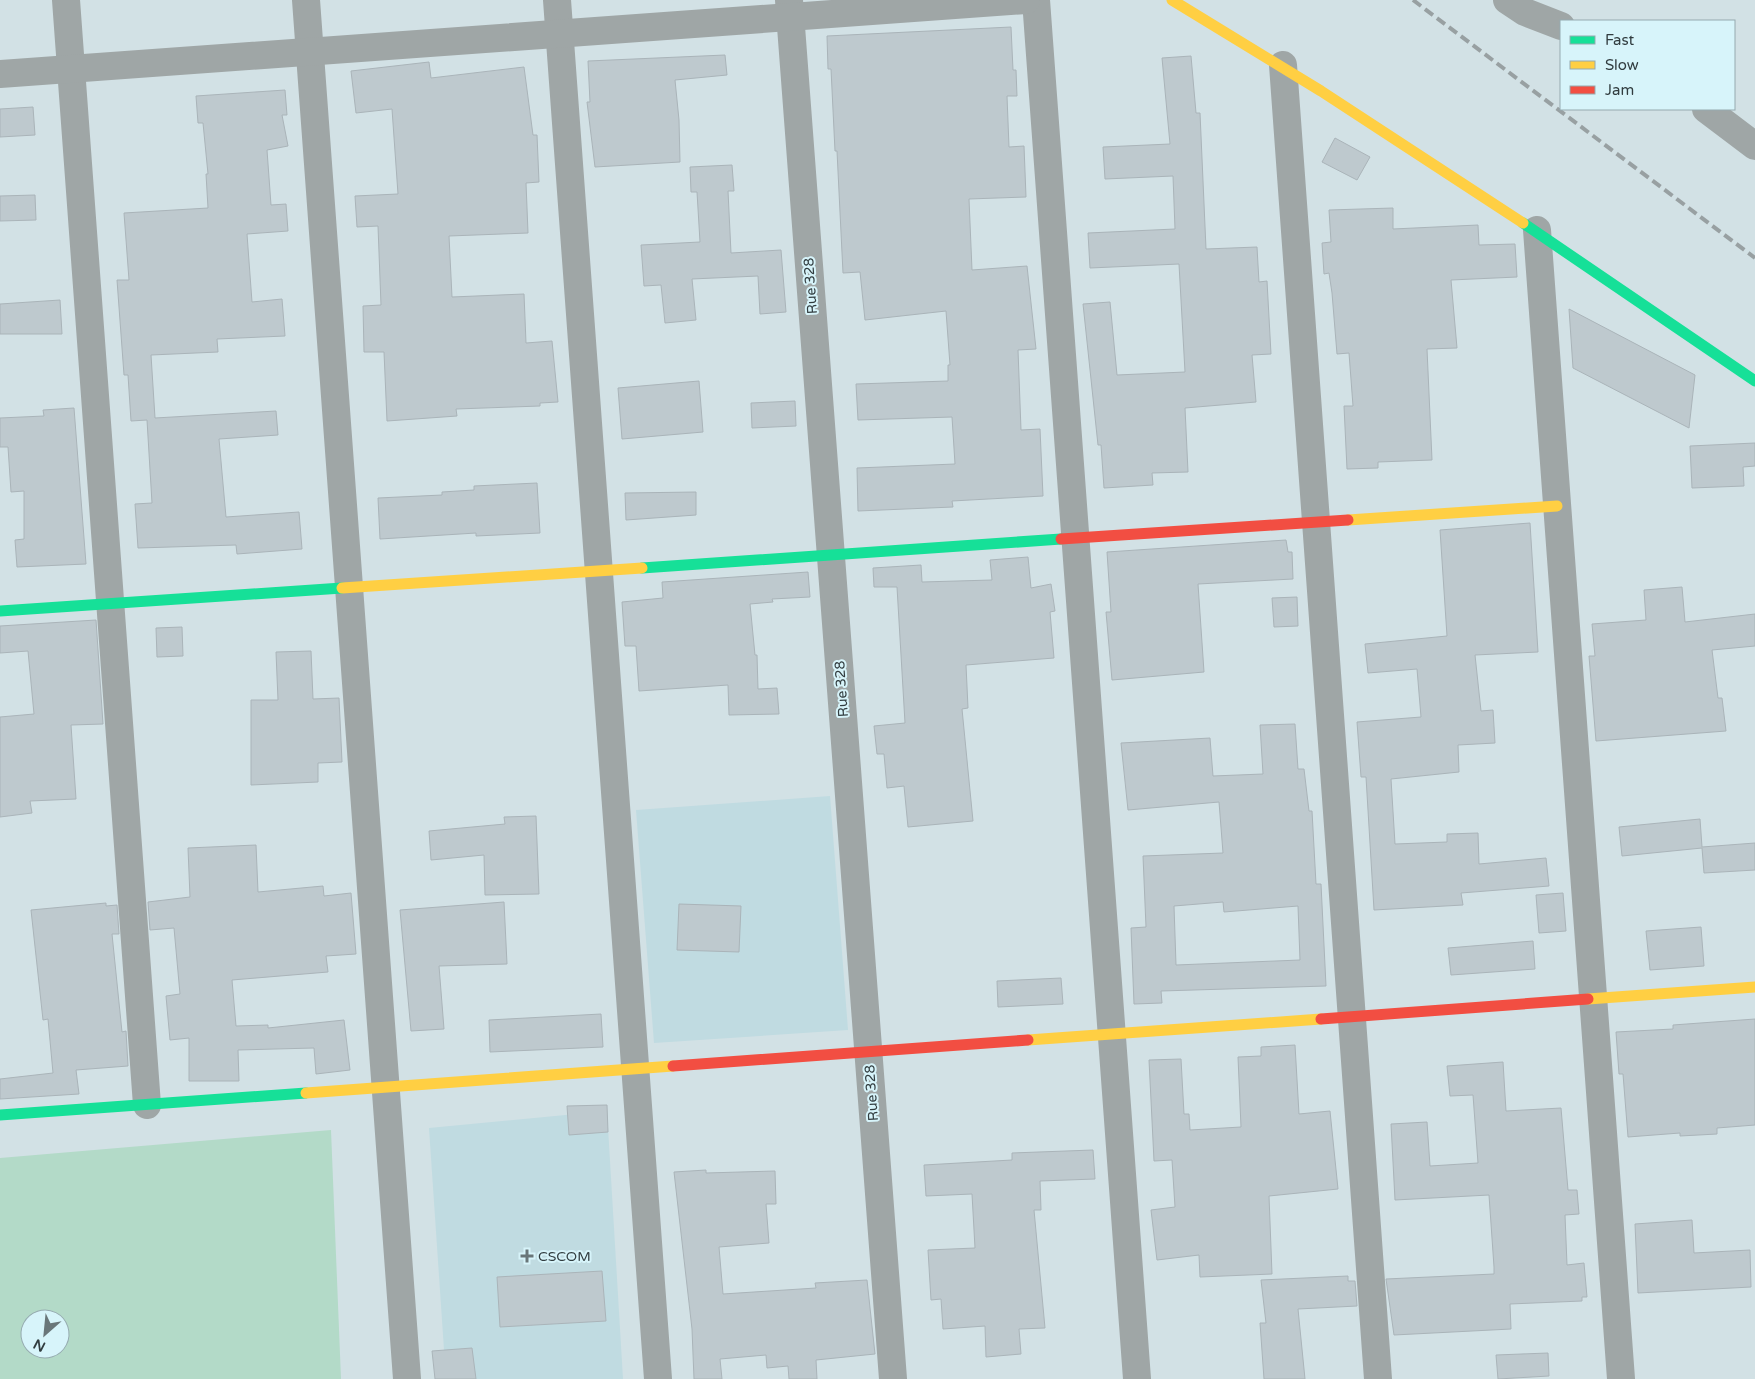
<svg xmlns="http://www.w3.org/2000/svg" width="1755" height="1379" font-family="'Varela Round',sans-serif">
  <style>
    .built { fill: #c0dbe1 }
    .green { fill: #b3dac8; fill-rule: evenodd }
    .building { fill: #bec9ce; stroke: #aab4b9; fill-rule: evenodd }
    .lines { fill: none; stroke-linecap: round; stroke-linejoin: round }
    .street { stroke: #9fa6a6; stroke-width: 28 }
    .fast { stroke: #16e098; stroke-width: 11 }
    .slow { stroke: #ffcf43; stroke-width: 11 }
    .jam { stroke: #f24e42; stroke-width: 11 }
    .rail { stroke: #98a0a2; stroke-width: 4; stroke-dasharray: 10 5; stroke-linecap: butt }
    .poi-dot { fill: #697679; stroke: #d7f4fa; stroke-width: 2 }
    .labels { text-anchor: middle; stroke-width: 4; stroke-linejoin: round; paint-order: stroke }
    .street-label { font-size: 14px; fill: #313c3f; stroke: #d7f4fa }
    .poi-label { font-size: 14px; fill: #313c3f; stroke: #d7f4fa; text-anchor: start }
  </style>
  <rect width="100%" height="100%" fill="#d2e1e5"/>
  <!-- built -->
  <g class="built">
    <polygon points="830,796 848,1030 654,1043 636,810"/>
    <polygon points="607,1111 623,1379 446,1379 429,1128"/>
  </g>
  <!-- green -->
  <path class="green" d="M331,1130L341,1379H0V1158ZM30,1319H60V1349H30Z"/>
  <!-- building -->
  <g class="building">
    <polygon points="1011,27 1013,70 1016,70 1017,96 1007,96 1009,147 1024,146 1026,197 969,199 972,270 1027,266 1036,349 1018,350 1021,430 1040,429 1043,496 952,501 953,507 858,511 857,468 955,464 952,417 858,420 856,384 948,381 948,365 950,365 946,311 865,320 860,272 843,273 837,151 835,151 831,69 828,69 827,36"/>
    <polygon points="725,55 727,75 675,80 679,120 680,162 595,167 587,102 590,102 588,61"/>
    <polygon points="1191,56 1196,113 1200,113 1206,249 1257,247 1259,282 1267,281 1271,354 1252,355 1256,402 1185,408 1188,472 1152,473 1153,485 1104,488 1101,445 1098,445 1083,304 1110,302 1117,375 1185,372 1179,264 1090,268 1088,233 1175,229 1173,176 1105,179 1103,147 1170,144 1162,58"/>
    <polygon points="429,62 431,78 524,67 533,135 537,135 539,182 526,183 528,233 449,236 452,297 524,294 526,343 552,341 558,402 540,403 540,406 456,409 457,416 387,421 384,352 364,352 363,306 381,305 378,226 357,227 355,196 398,194 392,109 356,113 351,71"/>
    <polygon points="285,90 287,115 282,115 288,146 267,150 271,205 286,204 288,231 247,234 252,302 282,299 285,336 217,339 218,352 151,355 155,418 276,411 278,435 219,439 226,517 299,512 302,549 237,554 236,545 138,548 135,504 152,503 147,420 131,421 128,375 124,375 117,280 129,280 124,213 208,208 206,174 208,174 203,123 198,123 196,96"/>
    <polygon points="33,107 35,135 0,137 0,109"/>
    <polygon points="1335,138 1370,157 1357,180 1322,162"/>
    <polygon points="732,165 734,191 728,191 731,253 781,250 786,312 760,314 758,276 692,279 696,320 665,323 661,285 644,286 641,245 700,242 697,192 691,192 690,167"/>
    <polygon points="35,195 36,220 0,221 0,196"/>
    <polygon points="1393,208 1393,229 1478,225 1479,245 1515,244 1517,277 1451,280 1457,348 1427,349 1432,460 1378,462 1378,468 1347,469 1344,406 1353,406 1349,353 1337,354 1332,293 1329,273 1324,274 1322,243 1331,242 1329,210"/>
    <polygon points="60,300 62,334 0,334 0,304"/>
    <polygon points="1569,309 1695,375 1689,428 1573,368"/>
    <polygon points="699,381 703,432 622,439 618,388"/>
    <polygon points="795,401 796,426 752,428 751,403"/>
    <polygon points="74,408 86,564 17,567 15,540 24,539 24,491 11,492 8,447 0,447 0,418 44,416 43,410"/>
    <polygon points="1755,443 1755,466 1743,467 1744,486 1692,488 1690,446"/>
    <polygon points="537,483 540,533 476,536 476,533 380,539 378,498 442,495 442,492 474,490 474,486"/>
    <polygon points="696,492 696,515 626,520 625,493"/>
    <polygon points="1530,523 1538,652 1475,655 1481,711 1493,710 1495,743 1458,745 1459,772 1391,779 1395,844 1447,842 1447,834 1478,833 1479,864 1546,858 1549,886 1461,893 1463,905 1374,910 1366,777 1361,777 1357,722 1421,717 1417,669 1368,673 1365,644 1447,636 1440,530"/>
    <polygon points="1286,540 1288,552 1292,552 1293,579 1198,584 1204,672 1112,680 1106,612 1111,612 1107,552"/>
    <polygon points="1028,557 1031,588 1051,584 1055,611 1050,612 1054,658 966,665 968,708 962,709 973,821 908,827 904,786 887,788 884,754 877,754 874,726 905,723 897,587 874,587 873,568 921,565 922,582 992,580 990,560"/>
    <polygon points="808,572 810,597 772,599 773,602 750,604 755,655 757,655 758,689 777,688 779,714 729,715 728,685 639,691 636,646 625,646 622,602 663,598 662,582"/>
    <polygon points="1682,587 1685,622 1755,614 1755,646 1712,650 1718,698 1722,698 1726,731 1596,741 1589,656 1595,656 1592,624 1646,620 1644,590"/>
    <polygon points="1297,597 1298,626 1274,627 1272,598"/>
    <polygon points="96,620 103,724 71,725 76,799 30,801 32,813 0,817 0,717 34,714 28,651 0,653 0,626"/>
    <polygon points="182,627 183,656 157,657 156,628"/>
    <polygon points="311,651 313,699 339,698 342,762 318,763 318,782 251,785 251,700 278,700 276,652"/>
    <path d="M1295,724L1298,769H1304L1309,811H1312L1316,884H1321L1326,986L1161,991L1162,1003L1134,1004L1131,928L1146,927L1143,856L1223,853L1219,802L1128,810L1121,743L1210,738L1213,776L1263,774L1260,725ZM1223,902L1224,912L1298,906L1300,960L1176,965L1174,906Z"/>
    <polygon points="536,816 539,894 485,895 484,855 431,860 429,831 505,824 504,817"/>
    <polygon points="1700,819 1702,847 1755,843 1755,870 1704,873 1702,848 1622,856 1619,827"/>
    <polygon points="256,845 258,892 323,886 324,896 351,893 356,954 326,956 328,972 232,980 236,1026 268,1025 268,1028 344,1020 350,1070 316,1074 314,1048 238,1050 239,1081 189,1081 189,1038 170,1040 166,996 180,994 174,928 150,930 148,902 190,897 188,848"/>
    <polygon points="1563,893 1566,931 1539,933 1536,895"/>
    <polygon points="504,902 507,964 439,966 444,1029 411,1031 400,910"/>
    <polygon points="106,903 106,906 117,905 119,934 112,934 122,1032 126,1031 128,1066 76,1070 79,1094 0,1099 0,1079 53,1073 48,1019 43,1020 31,910"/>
    <polygon points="679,904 741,906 739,952 677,950"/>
    <polygon points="1701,927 1704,966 1650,970 1646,931"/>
    <polygon points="1533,941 1535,969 1451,975 1448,948"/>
    <polygon points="1061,978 1063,1004 998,1007 997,981"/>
    <polygon points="601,1014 603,1047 490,1052 489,1020"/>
    <polygon points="1755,1019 1755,1125 1717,1128 1717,1134 1680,1136 1680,1133 1628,1137 1623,1074 1619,1074 1616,1032 1673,1029 1673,1025"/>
    <polygon points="1295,1045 1299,1114 1330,1111 1338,1189 1269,1196 1272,1274 1200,1277 1199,1255 1157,1260 1151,1210 1175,1207 1172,1160 1154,1161 1149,1060 1181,1059 1184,1114 1189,1114 1190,1130 1241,1127 1238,1057 1261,1056 1261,1047"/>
    <polygon points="1503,1062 1506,1111 1561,1108 1568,1190 1577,1190 1579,1214 1565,1215 1567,1265 1584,1263 1587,1297 1582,1297 1582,1301 1510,1304 1511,1329 1394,1335 1386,1279 1494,1274 1494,1267 1489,1195 1395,1200 1391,1124 1427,1122 1430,1166 1478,1163 1473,1095 1450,1096 1447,1066"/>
    <polygon points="607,1105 608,1132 569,1135 567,1106"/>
    <polygon points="1093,1150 1095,1179 1040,1181 1041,1210 1034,1210 1045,1328 1019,1329 1021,1354 986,1357 985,1326 943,1329 941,1299 931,1300 928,1250 975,1248 972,1194 926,1196 924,1165 1012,1160 1012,1153"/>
    <polygon points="706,1170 706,1173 775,1171 776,1204 766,1204 769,1243 719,1247 723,1294 816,1288 815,1283 867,1280 875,1354 816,1360 817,1379 789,1379 788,1366 767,1368 766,1355 720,1359 722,1379 694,1379 692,1329 674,1172"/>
    <polygon points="1692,1220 1694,1253 1750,1250 1751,1287 1638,1293 1635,1224"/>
    <polygon points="602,1271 606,1321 500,1327 497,1277"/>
    <polygon points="1348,1276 1348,1281 1355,1281 1357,1306 1298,1309 1305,1379 1264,1379 1260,1323 1266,1323 1261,1280"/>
    <polygon points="472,1348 476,1379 435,1379 432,1351"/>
    <polygon points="1548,1353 1549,1376 1498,1379 1496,1355"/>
  </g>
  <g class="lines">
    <!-- street -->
    <g class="street">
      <polyline points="66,0 147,1105"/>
      <polyline points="306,0 407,1379"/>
      <polyline points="557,0 658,1379"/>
      <polyline points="789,0 893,1379"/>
      <polyline points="1036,0 1137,1379"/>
      <polyline points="1507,0 1525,12 1561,26"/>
      <polyline points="1283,65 1378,1379"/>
      <polyline points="0,74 1026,0"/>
      <polyline points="1706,109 1755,146"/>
      <polyline points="1537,230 1621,1379"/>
    </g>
    <!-- fast -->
    <g class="fast">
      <polyline points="1523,223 1755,381"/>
      <polyline points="642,568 1061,539"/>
      <polyline points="0,611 342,588"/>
      <polyline points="0,1115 306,1093"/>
    </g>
    <!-- slow -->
    <g class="slow">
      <polyline points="1172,0 1321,91 1523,223"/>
      <polyline points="1348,520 1557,506"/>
      <polyline points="342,588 642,568"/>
      <polyline points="1588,999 1755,987"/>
      <polyline points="1028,1040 1321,1019"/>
      <polyline points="306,1093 673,1066"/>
    </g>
    <!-- jam -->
    <g class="jam">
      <polyline points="1061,539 1348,520"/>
      <polyline points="1321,1019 1588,999"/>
      <polyline points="673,1066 1028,1040"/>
    </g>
    <!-- rail -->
    <polyline class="rail" points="1413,0 1755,258"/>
  </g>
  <!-- markers -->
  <path class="poi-dot" d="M524.5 1248.5h5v5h5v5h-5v5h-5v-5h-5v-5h5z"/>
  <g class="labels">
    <!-- street labels -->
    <g class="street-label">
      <text transform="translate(810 286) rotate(-94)" y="5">Rue 328</text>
      <text transform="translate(841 689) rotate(-94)" y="5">Rue 328</text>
      <text transform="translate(871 1093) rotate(-94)" y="5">Rue 328</text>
    </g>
    <!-- poi labels -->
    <g class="poi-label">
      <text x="538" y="1261">CSCOM</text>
    </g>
  </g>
  <!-- legend -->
  <rect x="1560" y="20" width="175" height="90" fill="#d7f4fa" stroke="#95aaaf"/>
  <rect x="1570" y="36" width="25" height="8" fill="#16e098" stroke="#95aaaf"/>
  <text x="1605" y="45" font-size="15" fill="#313c3f">Fast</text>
  <rect x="1570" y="61" width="25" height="8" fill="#ffcf43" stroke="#95aaaf"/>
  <text x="1605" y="70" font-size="15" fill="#313c3f">Slow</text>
  <rect x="1570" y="86" width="25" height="8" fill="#f24e42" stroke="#95aaaf"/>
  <text x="1605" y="95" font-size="15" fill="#313c3f">Jam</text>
  <!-- north arrow -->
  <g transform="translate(45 1334) rotate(207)"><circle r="24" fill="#d7f4fa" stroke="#95aaaf"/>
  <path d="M0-4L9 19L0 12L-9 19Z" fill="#697679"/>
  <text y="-8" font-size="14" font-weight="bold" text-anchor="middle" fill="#313c3f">N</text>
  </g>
</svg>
